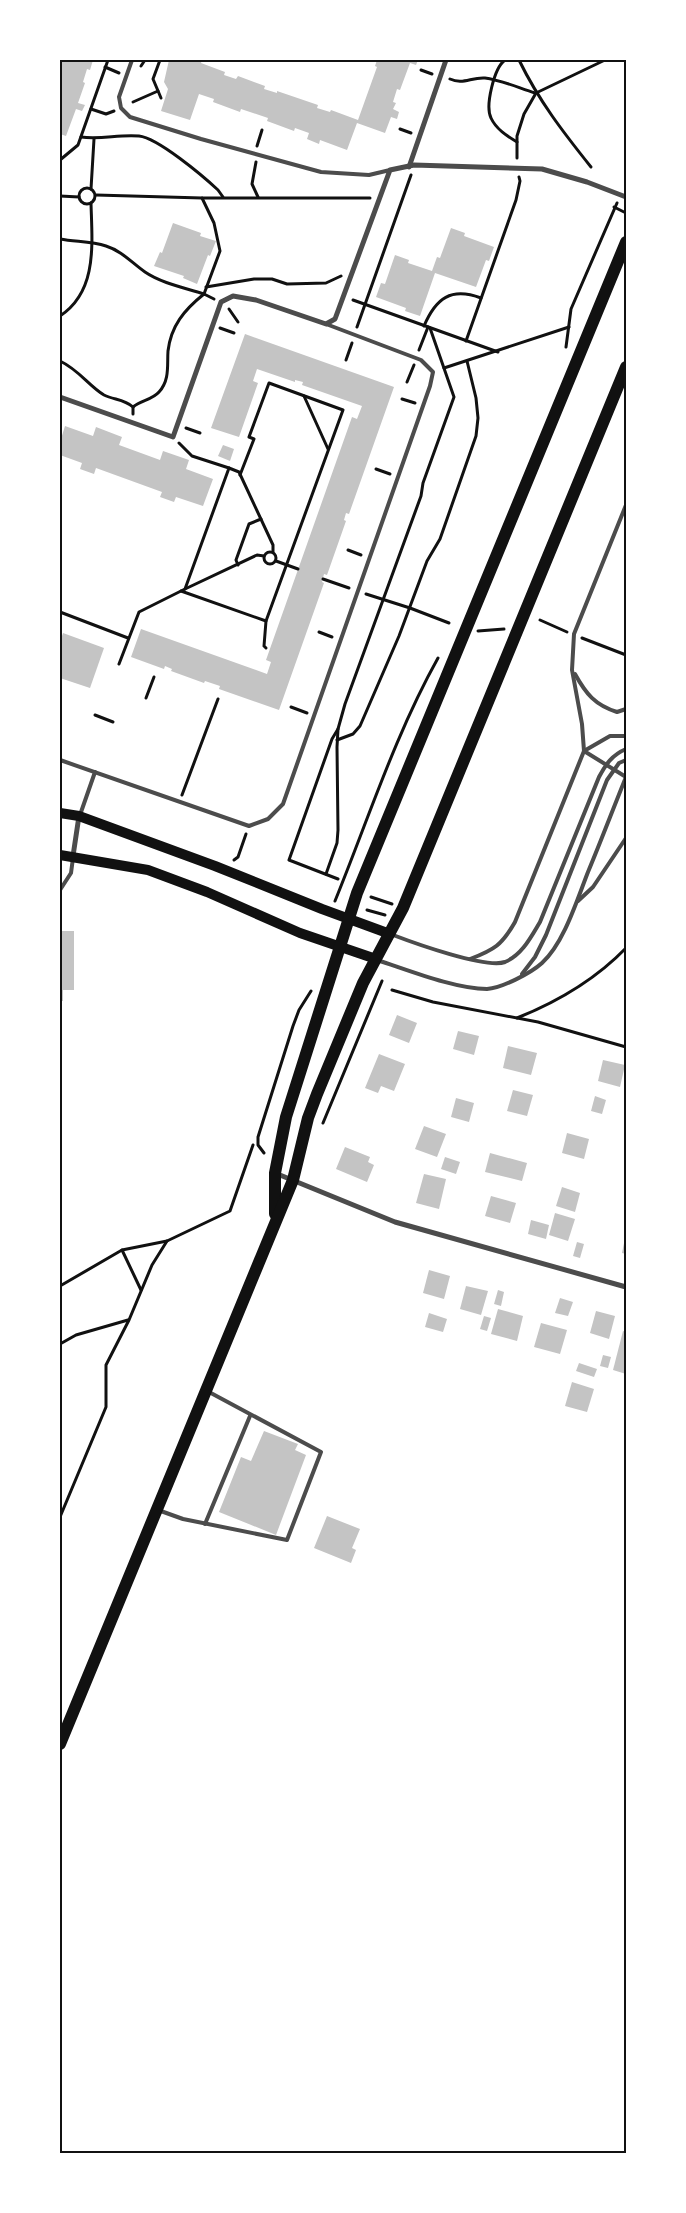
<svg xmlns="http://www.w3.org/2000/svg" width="686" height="2213" font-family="'Nunito Sans',sans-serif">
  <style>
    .building { fill: #c4c4c4 }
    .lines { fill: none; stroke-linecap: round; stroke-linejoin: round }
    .path { stroke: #111; stroke-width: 3 }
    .service { stroke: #4c4c4c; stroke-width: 4 }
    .minor { stroke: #4c4c4c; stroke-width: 5 }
    .secondary { stroke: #111; stroke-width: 10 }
    .primary { stroke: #111; stroke-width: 12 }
    .neatline { fill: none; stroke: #111; stroke-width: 2 }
  </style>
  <rect width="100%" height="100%" fill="#fff"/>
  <!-- building -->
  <g class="building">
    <polygon points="62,60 93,60 90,70 87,69 83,82 85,83 78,103 85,105 82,111 76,109 66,136 60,134 60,66"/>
    <polygon points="169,60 202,60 201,63 225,72 224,75 236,79 238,76 265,86 264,89 277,93 277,91 318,105 317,108 330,112 331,110 358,120 377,67 375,66 377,60 418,60 416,65 410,63 400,90 397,89 393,102 396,103 393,109 399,112 397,119 391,117 385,133 357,123 347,150 320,140 319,144 307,139 309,133 295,128 294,131 267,121 268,118 241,109 240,112 213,102 214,99 199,94 190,120 161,111 168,89 164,82"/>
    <polygon points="173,223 201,233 200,236 216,241 210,256 208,255 197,284 183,278 184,276 154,266 160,252 162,253"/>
    <polygon points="451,228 465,233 464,236 494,247 489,261 486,260 476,287 435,273 420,316 405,311 406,308 376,297 381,283 385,284 395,255 409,260 408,263 432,271 437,257 440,258"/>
    <polygon points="245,334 394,387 349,514 346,513 344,520 346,521 327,575 324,574 322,582 324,583 279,710 219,689 220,686 205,681 204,683 171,671 172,669 165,666 164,669 131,657 141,629 267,674 271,662 266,660 352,417 357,419 362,406 302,385 303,382 295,380 295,382 257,369 253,381 258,383 239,437 211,428"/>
    <polygon points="65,426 93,436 96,427 122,437 119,445 160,460 163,451 189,460 186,469 213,479 203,506 176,497 174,502 160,497 162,492 96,468 94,474 80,469 82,463 60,455 60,442"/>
    <polygon points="223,445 234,449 230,461 218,456"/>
    <polygon points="63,633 104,648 90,688 60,678 60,642"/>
    <polygon points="60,931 74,931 74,990 63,990 63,1001 60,1001"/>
    <polygon points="397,1015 417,1023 409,1043 389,1035"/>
    <polygon points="458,1031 479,1036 474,1055 453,1049"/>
    <polygon points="508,1046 537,1053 531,1075 503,1068"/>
    <polygon points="379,1054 405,1064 394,1091 381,1086 378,1093 365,1088"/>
    <polygon points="603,1060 625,1065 620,1087 598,1081"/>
    <polygon points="513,1090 533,1095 527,1116 507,1111"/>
    <polygon points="595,1096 606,1100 602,1114 591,1111"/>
    <polygon points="456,1098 474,1103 469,1122 451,1117"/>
    <polygon points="424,1126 446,1134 437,1157 415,1149"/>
    <polygon points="567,1133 589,1139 584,1159 562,1153"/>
    <polygon points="345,1147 370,1157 368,1162 374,1165 367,1182 336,1169"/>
    <polygon points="490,1153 527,1163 522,1181 485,1172"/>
    <polygon points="445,1157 460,1162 456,1174 441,1169"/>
    <polygon points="424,1174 446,1179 439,1209 416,1203"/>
    <polygon points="562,1187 580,1193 575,1212 556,1206"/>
    <polygon points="491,1196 516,1203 510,1223 485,1216"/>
    <polygon points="555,1213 575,1219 568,1241 549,1235"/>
    <polygon points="531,1220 549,1225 546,1239 528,1234"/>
    <polygon points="625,1238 626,1239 626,1254 622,1253"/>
    <polygon points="577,1242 584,1244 580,1258 573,1256"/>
    <polygon points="429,1270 450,1276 444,1299 423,1293"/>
    <polygon points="466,1286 488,1291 481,1315 460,1309"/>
    <polygon points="498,1290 504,1292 501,1306 494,1304"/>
    <polygon points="560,1298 573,1302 568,1316 555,1313"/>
    <polygon points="498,1309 523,1316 517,1341 491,1334"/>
    <polygon points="596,1311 615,1316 609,1339 590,1333"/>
    <polygon points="429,1313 447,1319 443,1332 425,1327"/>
    <polygon points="484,1316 491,1318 487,1331 480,1329"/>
    <polygon points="541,1323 567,1330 560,1354 534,1347"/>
    <polygon points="623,1331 626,1332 626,1374 613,1370"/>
    <polygon points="603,1355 611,1357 608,1368 600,1366"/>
    <polygon points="579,1363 597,1369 594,1377 576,1371"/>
    <polygon points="572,1382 594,1389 587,1412 565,1406"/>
    <polygon points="264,1431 298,1444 295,1450 306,1455 276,1535 219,1512 241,1457 251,1461"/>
    <polygon points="327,1516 360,1529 352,1548 356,1550 351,1563 314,1548"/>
  </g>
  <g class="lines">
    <!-- path -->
    <g class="path">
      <polyline points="160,60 153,79 161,98"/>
      <path d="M505,60C494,68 485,106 491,118C496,129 507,136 517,142"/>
      <path d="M519,60C539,101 563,132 591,167"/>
      <polyline points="141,66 145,60"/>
      <polyline points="105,67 119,73"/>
      <polyline points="421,70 432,74"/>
      <path d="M450,79C463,85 471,77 485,78C501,80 519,88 535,93"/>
      <polyline points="133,102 158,91"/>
      <polyline points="91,109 106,114 114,111"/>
      <polyline points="400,129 411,133"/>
      <path d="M81,137C101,140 119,134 139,136C158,138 203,176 218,190L223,197"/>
      <polyline points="257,146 262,130"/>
      <polyline points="517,158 517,136 524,114 536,93 605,60"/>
      <polyline points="60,160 78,145 108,60"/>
      <polyline points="256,162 252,184 258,197"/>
      <circle cx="87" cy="196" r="8"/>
      <polyline points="91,189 94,139"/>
      <polyline points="96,195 202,198 370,198"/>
      <polyline points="60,196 79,197"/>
      <polyline points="614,207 626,213"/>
      <path d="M60,239C76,242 91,241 106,246C122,251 132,263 145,272C161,283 185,288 204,294L220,251L214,223L202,198"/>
      <polyline points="206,287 254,279 272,279 287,284 326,283 341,276"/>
      <polyline points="353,300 498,352"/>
      <polyline points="229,309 238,322"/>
      <path d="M60,316C98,291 92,243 91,203"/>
      <path d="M424,326C436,298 451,287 481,298"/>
      <polyline points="357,327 411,175"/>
      <polyline points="220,328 234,333"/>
      <polyline points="466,341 516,200 520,181 519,177"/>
      <polyline points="566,347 571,309 617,203"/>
      <polyline points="419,350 428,327"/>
      <polyline points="346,360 352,343"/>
      <path d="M60,361C79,370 89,386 104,395C114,400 124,399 133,407V414"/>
      <polyline points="444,368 569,327"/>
      <polyline points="407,382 414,365"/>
      <polyline points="304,396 328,449"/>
      <polyline points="402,399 415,403"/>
      <path d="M133,407C141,400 152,400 159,392C170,380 167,365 168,351C171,326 184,310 204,294L214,299"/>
      <polyline points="186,428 200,433"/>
      <polyline points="229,468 239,472 273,545 273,552"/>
      <polyline points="376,469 390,474"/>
      <polyline points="348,550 361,555"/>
      <circle cx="270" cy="558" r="6"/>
      <polyline points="276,561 298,569"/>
      <polyline points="238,565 236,560 249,524 261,519"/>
      <polyline points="323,579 349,588"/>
      <polyline points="185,589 257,555 264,556"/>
      <polyline points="181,591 266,621 343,410 269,383 249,437 254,439 240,475"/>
      <polyline points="366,594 410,608 449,623"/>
      <polyline points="60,612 128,638"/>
      <polyline points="540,620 567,632"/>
      <polyline points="266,621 264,646 266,648"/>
      <polyline points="478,631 504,629"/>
      <polyline points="319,632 332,637"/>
      <polyline points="582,638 626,655"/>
      <polyline points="119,664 139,612 185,589 229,468 192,456 179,443"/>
      <polyline points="146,698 154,677"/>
      <polyline points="291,707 307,713"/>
      <polyline points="95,715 113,722"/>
      <polyline points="338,729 332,739 289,860 338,879"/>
      <polyline points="337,740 353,734 360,726 399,636 427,561 440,539 476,436 478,418 476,398 467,361"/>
      <polyline points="182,795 218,699"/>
      <polyline points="234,860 238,857 246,834"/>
      <polyline points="326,874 337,843 338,830 337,747 338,729 345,704 421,496 423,483 454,397 430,328"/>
      <polyline points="371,897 392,904"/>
      <path d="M335,901C368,820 395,735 438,658"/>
      <polyline points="367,910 385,915"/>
      <polyline points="392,990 433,1002 538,1022 626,1047"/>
      <path d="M517,1018C557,1002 596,979 626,948"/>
      <polyline points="323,1123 382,981"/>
      <polyline points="264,1153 258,1145 258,1137 293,1026 299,1010 311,991"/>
      <polyline points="122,1250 141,1290"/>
      <polyline points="60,1286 122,1250 167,1241 230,1211 253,1145"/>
      <polyline points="60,1344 76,1335 128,1320"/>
      <polyline points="60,1517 106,1407 106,1365 129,1320 152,1265 167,1241"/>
    </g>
    <!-- service -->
    <g class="service">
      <polyline points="132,60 119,97 121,108 130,117 201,139 321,172 369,175 390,170"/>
      <path d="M575,674C586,694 595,705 617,712L626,709"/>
      <polyline points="626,736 610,736 584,751 626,777"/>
      <polyline points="60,760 249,826 268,819 283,804 430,386 433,372 421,360 326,324"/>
      <polyline points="80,815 95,772"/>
      <polyline points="60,890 71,873 73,858"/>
      <polyline points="578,901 593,887 626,838"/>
      <path d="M393,935C414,943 486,969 505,962C522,955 531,937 540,922L599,777C606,764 612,755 626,749"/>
      <path d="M470,959C494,950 502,945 515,922L584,751L582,724L572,670L574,634L626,505"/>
      <path d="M377,960C408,970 455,989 487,989C502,988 531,973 542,963C564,943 577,900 588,872C601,841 613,809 626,777"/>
      <polyline points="522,974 535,957 546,935 607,780 619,763 626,760"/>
      <polyline points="158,1510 183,1519 287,1540 321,1452 209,1392"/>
      <polyline points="205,1524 250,1416"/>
    </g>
    <!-- minor -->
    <g class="minor">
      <polyline points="409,167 446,60"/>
      <polyline points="60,397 173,437 221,302 233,296 256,300 326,324 335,319 390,170 414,165 542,169 587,182 626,197"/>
      <polyline points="73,856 79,816"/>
      <polyline points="275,1173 395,1222 626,1287"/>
    </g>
    <!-- secondary -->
    <g class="secondary">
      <polyline points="60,813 79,816 215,866 322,909 390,934"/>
      <polyline points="60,855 148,870 207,892 300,933 376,959"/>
    </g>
    <!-- primary -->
    <g class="primary">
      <polyline points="275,1214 275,1173 286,1117 357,893 626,242"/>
      <polyline points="60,1744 293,1180 308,1118 317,1094 363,983 403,908 626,367"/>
    </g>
  </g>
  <!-- border -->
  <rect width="686" height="2213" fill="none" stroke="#ffffff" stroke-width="122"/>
  <rect x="61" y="61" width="564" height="2091" class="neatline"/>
</svg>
